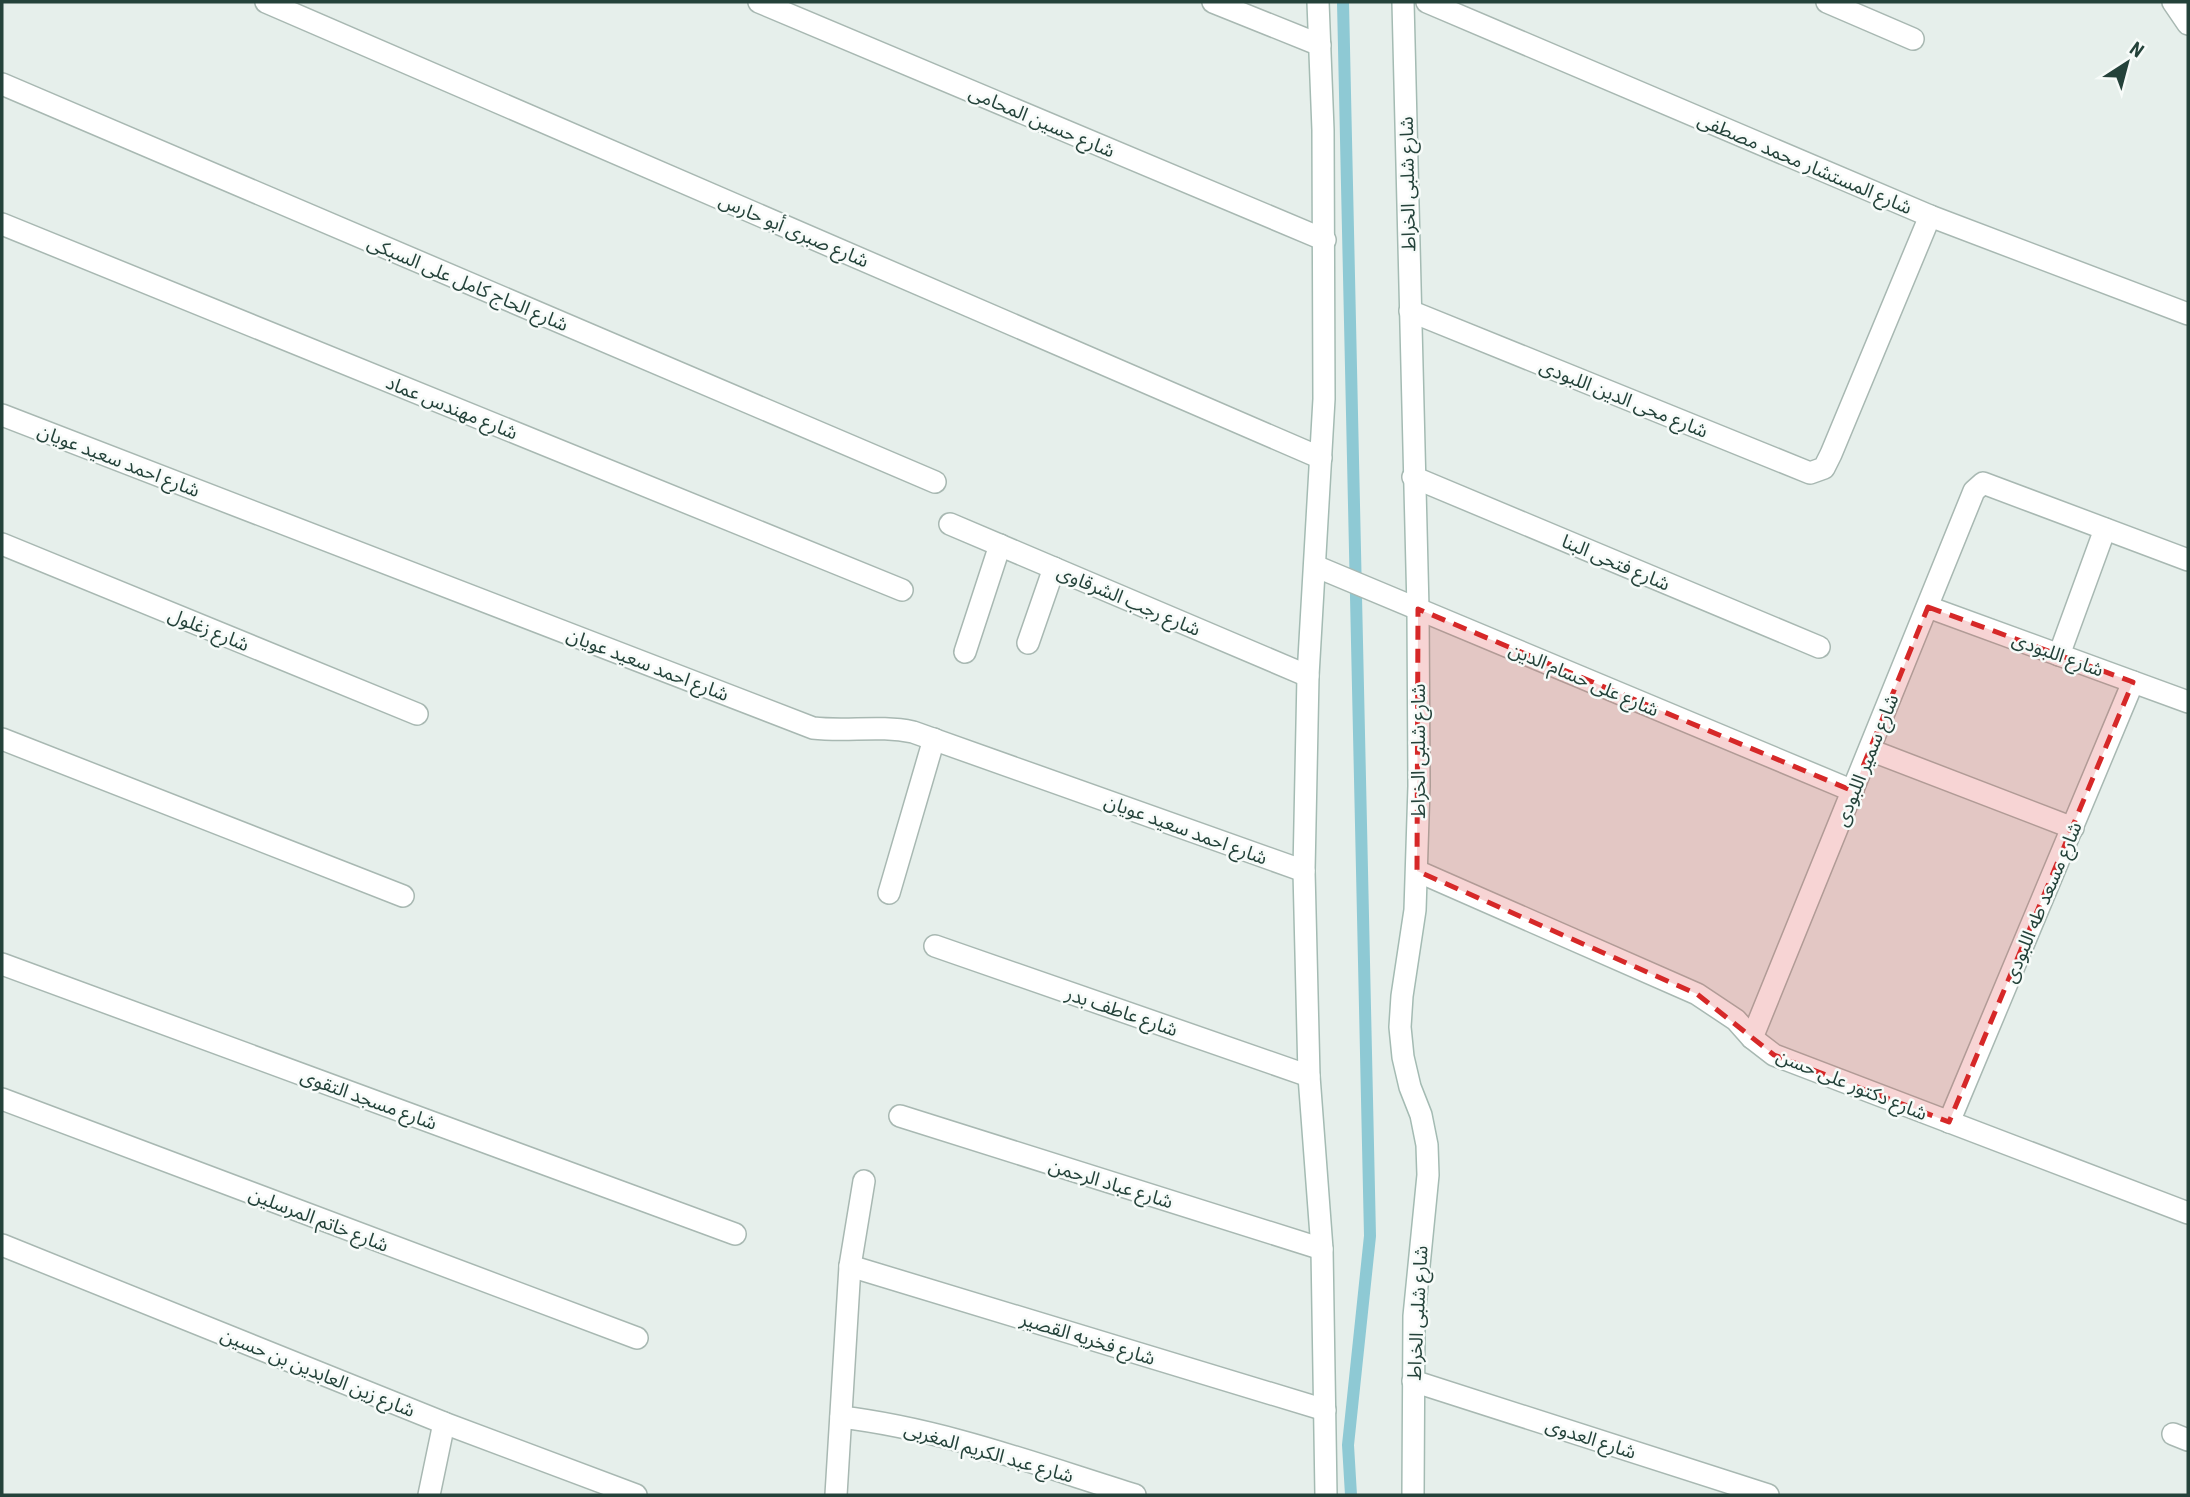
<svg xmlns="http://www.w3.org/2000/svg" width="2190" height="1497" font-family="'Roboto Condensed','Noto Sans Arabic',sans-serif">
  <style>
    .lines { fill: none; stroke-linecap: round; stroke-linejoin: round }
    .stream { stroke: #8ec9d4; stroke-width: 12 }
    .lane-casing { stroke: #a8b8b2; stroke-width: 24 }
    .street-casing { stroke: #a8b8b2; stroke-width: 24 }
    .secondary-casing { stroke: #a4bbb3; stroke-width: 24 }
    .lane { stroke: #fff; stroke-width: 21 }
    .street { stroke: #fff; stroke-width: 21 }
    .secondary { stroke: #fff; stroke-width: 21 }
    .marked { fill: #d62828; fill-opacity: 0.2; stroke: #d62828; stroke-width: 5; stroke-dasharray: 14 9; stroke-linejoin: round }
    .labels { text-anchor: middle; stroke-width: 5; stroke-linejoin: round; paint-order: stroke }
    .street-label { font-size: 19px; fill: #24423a; stroke: #f7fbf9 }
  </style>
  <rect width="100%" height="100%" fill="#e6efeb"/>
  <g class="lines">
    <!-- stream -->
    <polyline class="stream" points="1343,2 1370,1236 1348,1445 1351,1495"/>
    <!-- lane casing -->
    <g class="lane-casing">
      <polyline id="lane" points="2173,2 2188,24"/>
    </g>
    <!-- street casing -->
    <g class="street-casing">
      <g id="street">
        <polyline points="266,2 1321,458"/>
        <polyline points="759,2 1325,240"/>
        <polyline points="1213,2 1320,45"/>
        <polyline points="1427,2 1930,216 2188,314"/>
        <polyline points="1827,2 1913,39"/>
        <polyline points="2,84 935,482"/>
        <polyline points="2,224 902,590"/>
        <polyline points="1410,311 1810,473 1824,468 1831,454 1930,216"/>
        <path d="M2,415L813,728C847,732 879,725 913,732L1304,871"/>
        <polyline points="1413,477 1819,647"/>
        <polyline points="950,524 1308,676"/>
        <polyline points="2,544 417,714"/>
        <polyline points="1315,566 1853,791"/>
        <polyline points="1928,607 2188,702"/>
        <polyline points="1028,643 1054,568"/>
        <polyline points="965,652 1000,545"/>
        <polyline points="2059,655 2105,529"/>
        <polyline points="2,739 403,896"/>
        <polyline points="1870,750 2073,828"/>
        <polyline points="1417,871 1697,994 1736,1020 1752,1038 1774,1055 2188,1213"/>
        <polyline points="889,893 934,739"/>
        <polyline points="935,946 1309,1076"/>
        <polyline points="2,964 735,1234"/>
        <polyline points="1752,1038 1974,491 1983,483 2188,560"/>
        <polyline points="2,1099 637,1338"/>
        <polyline points="900,1116 1322,1249"/>
        <polyline points="1949,1122 2133,682"/>
        <polyline points="2,1245 444,1423 636,1495"/>
        <polyline points="850,1266 1325,1410"/>
        <polyline points="1413,1381 1768,1495"/>
        <path d="M841,1417C942,1429 1038,1465 1135,1495"/>
        <polyline points="2173,1434 2188,1440"/>
        <polyline points="429,1495 444,1423"/>
        <polyline points="836,1495 850,1266 864,1181"/>
      </g>
    </g>
    <!-- secondary casing -->
    <g class="secondary-casing">
      <g id="secondary">
        <polyline points="1318,2 1323,130 1324,399 1308,676 1304,871 1309,1076 1322,1249 1326,1495"/>
        <polyline points="1403,2 1418,609 1419,786 1415,910 1402,996 1400,1027 1403,1057 1410,1087 1421,1115 1427,1145 1428,1175 1414,1316 1413,1495"/>
      </g>
    </g>
    <!-- lane -->
    <use href="#lane" class="lane"/>
    <!-- street -->
    <use href="#street" class="street"/>
    <!-- secondary -->
    <use href="#secondary" class="secondary"/>
  </g>
  <!-- marked area -->
  <path class="marked" d="M1928,607L2133,682L1949,1122L1774,1055L1697,994L1417,871L1418,609L1853,791Z"/>
  <g class="labels">
    <!-- street labels -->
    <g class="street-label">
      <text transform="translate(1042 121) rotate(23)" y="7">شارع حسين المحامى</text>
      <text transform="translate(1805 163) rotate(23)" y="7">شارع المستشار محمد مصطفى</text>
      <text transform="translate(1407 184) rotate(-91)" y="7">شارع شلبى الخراط</text>
      <text transform="translate(794 230) rotate(23)" y="7">شارع صبرى أبو حارس</text>
      <text transform="translate(468 283) rotate(23)" y="7">شارع الحاج كامل على السبكى</text>
      <text transform="translate(1624 398) rotate(22)" y="7">شارع محى الدين اللبودى</text>
      <text transform="translate(452 407) rotate(22)" y="7">شارع مهندس عماد</text>
      <text transform="translate(119 460) rotate(21)" y="7">شارع احمد سعيد عويان</text>
      <text transform="translate(1616 562) rotate(23)" y="7">شارع فتحى البنا</text>
      <text transform="translate(1129 600) rotate(23)" y="7">شارع رجب الشرقاوى</text>
      <text transform="translate(209 629) rotate(22)" y="7">شارع زغلول</text>
      <text transform="translate(2058 654) rotate(20)" y="7">شارع اللبودى</text>
      <text transform="translate(648 664) rotate(21)" y="7">شارع احمد سعيد عويان</text>
      <text transform="translate(1584 679) rotate(23)" y="7">شارع على حسام الدين</text>
      <text transform="translate(1418 751) rotate(-90)" y="7">شارع شلبى الخراط</text>
      <text transform="translate(1866 760) rotate(-68)" y="7">شارع سمير اللبودى</text>
      <text transform="translate(1186 829) rotate(20)" y="7">شارع احمد سعيد عويان</text>
      <text transform="translate(2042 902) rotate(-67)" y="7">شارع مسعد طه اللبودى</text>
      <text transform="translate(1122 1011) rotate(19)" y="7">شارع عاطف بدر</text>
      <text transform="translate(1852 1084) rotate(22)" y="7">شارع دكتور على حسن</text>
      <text transform="translate(369 1099) rotate(20)" y="7">شارع مسجد التقوى</text>
      <text transform="translate(1111 1183) rotate(17)" y="7">شارع عباد الرحمن</text>
      <text transform="translate(319 1219) rotate(21)" y="7">شارع خاتم المرسلين</text>
      <text transform="translate(1417 1313) rotate(-87)" y="7">شارع شلبى الخراط</text>
      <text transform="translate(1088 1338) rotate(17)" y="7">شارع فخريه القصير</text>
      <text transform="translate(318 1372) rotate(22)" y="7">شارع زين العابدين بن حسين</text>
      <text transform="translate(1591 1438) rotate(18)" y="7">شارع العدوى</text>
      <text transform="translate(989 1452) rotate(16)" y="7">شارع عبد الكريم المغربى</text>
    </g>
  </g>
  <!-- border -->
  <rect width="2190" height="1497" fill="none" stroke="#24423a" stroke-width="7"/>
  <!-- north arrow -->
  <g transform="translate(2127 63) rotate(36)" stroke="#f7fbf9" stroke-width="5" paint-order="stroke">
  <path d="M0-5L12 26L0 18L-12 26Z" fill="#24423a"/>
  <text y="-10" font-size="19" font-weight="bold" text-anchor="middle" fill="#24423a">N</text>
  </g>
</svg>
